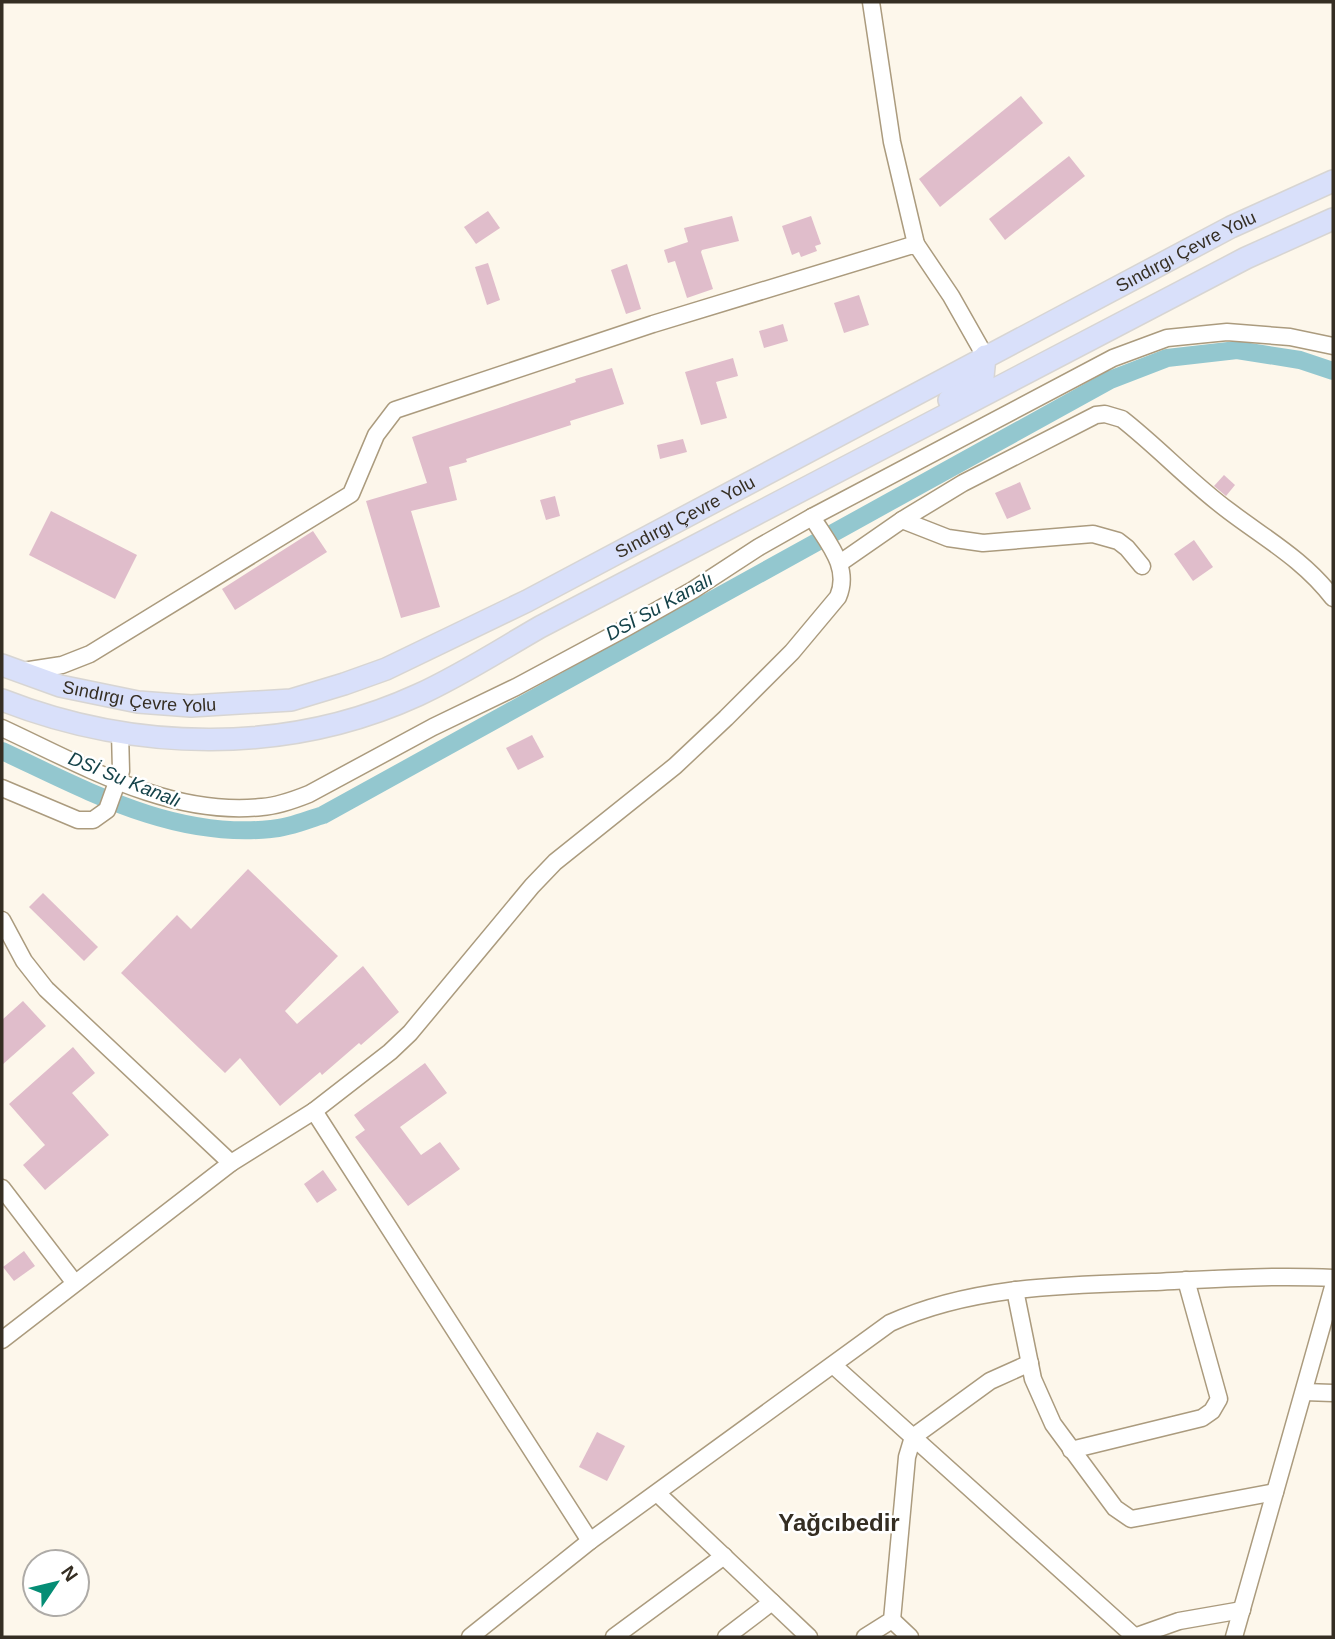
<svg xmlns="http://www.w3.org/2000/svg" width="1335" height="1639" font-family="Helvetica,sans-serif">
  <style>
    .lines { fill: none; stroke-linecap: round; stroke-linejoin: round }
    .canal { stroke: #93c7cf; stroke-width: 18 }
    .building { fill: #e0bdcb }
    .minor-casing { stroke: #ab9b7e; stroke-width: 19 }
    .major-casing { stroke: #d7d5d3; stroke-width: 24 }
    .minor { stroke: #fff; stroke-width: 16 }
    .major { stroke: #d9e0fa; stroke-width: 21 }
    .labels { text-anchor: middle; stroke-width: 5; stroke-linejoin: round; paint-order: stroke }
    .street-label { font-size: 18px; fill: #352e23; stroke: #fff }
    .water-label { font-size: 19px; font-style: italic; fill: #144249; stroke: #fff }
    .district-label { font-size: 24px; font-weight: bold; fill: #352e23; stroke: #fff }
  </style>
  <rect width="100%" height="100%" fill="#fdf7eb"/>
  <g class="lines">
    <!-- canal -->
    <path class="canal" d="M2,751C88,791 173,839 271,829C289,828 307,820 323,815L1110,380L1167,358L1237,350L1300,360L1333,371"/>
  </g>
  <!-- building -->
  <g class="building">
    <polygon points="1021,96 1043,123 940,207 919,179"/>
    <polygon points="1069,156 1085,176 1005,240 989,219"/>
    <polygon points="488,211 500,228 476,244 464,227"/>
    <polygon points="732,216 739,241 702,250 701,252 713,289 687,298 675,261 668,263 664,250 688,242 684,228"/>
    <polygon points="811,216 821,244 815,246 817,251 801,257 799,252 792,255 782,226"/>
    <polygon points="488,263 500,300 487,305 475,267"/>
    <polygon points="627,264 641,309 626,314 611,270"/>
    <polygon points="859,295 869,325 844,333 834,303"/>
    <polygon points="783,324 788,341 764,348 759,331"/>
    <polygon points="733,358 738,376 716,382 727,418 701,425 685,372"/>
    <polygon points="612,368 624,404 570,421 571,425 466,459 467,462 449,467 457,500 411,511 440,607 401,618 366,501 427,483 412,437 576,382 575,379"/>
    <polygon points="683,439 687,452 660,459 657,445"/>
    <polygon points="1224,475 1235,485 1226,496 1214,486"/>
    <polygon points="1020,482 1031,509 1007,519 995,493"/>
    <polygon points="555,496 560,516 546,520 540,500"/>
    <polygon points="51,511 137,555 115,599 29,555"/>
    <polygon points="313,531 327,552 235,610 222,589"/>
    <polygon points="1194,540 1213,567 1193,581 1174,554"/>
    <polygon points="532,735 544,757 518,770 506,748"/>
    <polygon points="248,869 338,956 285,1011 297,1024 363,966 399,1012 361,1045 359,1043 322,1075 320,1072 280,1106 240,1058 225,1073 121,973 177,915 191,929"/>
    <polygon points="43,893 98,947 84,961 29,907"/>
    <polygon points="23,1001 46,1026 2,1065 2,1020"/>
    <polygon points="73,1047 95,1073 72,1093 109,1135 45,1190 23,1165 45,1145 9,1104"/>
    <polygon points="425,1063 447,1093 400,1127 421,1155 440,1142 460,1169 408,1206 355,1137 365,1130 354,1115"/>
    <polygon points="323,1170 337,1190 317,1203 304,1184"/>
    <polygon points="24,1251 35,1266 14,1281 3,1267"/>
    <polygon points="597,1432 625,1446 607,1481 579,1467"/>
  </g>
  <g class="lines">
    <!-- minor casing -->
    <g class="minor-casing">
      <g id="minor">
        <polyline points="871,2 892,142 916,244"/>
        <polyline points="902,520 948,538 983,543 1093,534 1118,541 1127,548 1142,566"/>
        <path d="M840,563L902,520L963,483L1096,415L1105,414L1122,419C1159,448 1191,483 1229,511C1266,539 1304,560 1333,598"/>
        <polyline points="23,671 62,665 90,654 351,494 376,435 395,410 653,324 916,244 951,296 985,356"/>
        <path d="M2,728C82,765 170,817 262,807C278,806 294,800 309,794L433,727L516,687L624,629L693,590L759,547L812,517L1113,358L1167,338L1227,332L1290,337L1333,346"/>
        <polyline points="2,788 78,820 93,820 107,810 121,771 120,732"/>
        <polyline points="2,920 24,961 46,989 231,1163"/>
        <path d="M314,1111L390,1052L410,1033L532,886L555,862L675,766L726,718L792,652L838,597C851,567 827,542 812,517"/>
        <polyline points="2,1188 74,1282"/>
        <polyline points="1015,1290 1033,1379 1053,1424 1115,1508 1131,1519 1275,1492"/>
        <polyline points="2,1340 231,1163 314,1111 590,1541"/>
        <polyline points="833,1365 1135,1637"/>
        <polyline points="1304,1392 1333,1393"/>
        <polyline points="1071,1450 1202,1418 1212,1411 1219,1399 1186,1280"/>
        <polyline points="657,1493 809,1637"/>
        <polyline points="892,1620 910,1637"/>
        <path d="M470,1637L590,1541L890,1323C972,1286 1063,1285 1152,1282C1212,1279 1273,1275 1333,1278"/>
        <polyline points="614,1637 724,1556"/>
        <polyline points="726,1637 772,1602"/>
        <polyline points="865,1637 892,1620 907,1457 913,1437 990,1381 1030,1363"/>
        <polyline points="1134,1637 1179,1621 1242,1610"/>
        <polyline points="1234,1637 1333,1287"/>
      </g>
    </g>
    <!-- major casing -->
    <g class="major-casing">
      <g id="major">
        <polyline points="949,400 983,377 985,356"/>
        <path id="s1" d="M2,665L60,686L138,702L191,706L291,700L344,684L386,669L527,601L1231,227L1333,181"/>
        <path d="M2,700C135,752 287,755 418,695C460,676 500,650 540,627L1246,258L1333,219"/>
      </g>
    </g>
    <!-- minor -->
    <use href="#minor" class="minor"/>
    <!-- major -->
    <use href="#major" class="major"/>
  </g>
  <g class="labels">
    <!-- street labels -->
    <g class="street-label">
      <text dy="6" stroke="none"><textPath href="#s1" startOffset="1297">Sındırgı Çevre Yolu</textPath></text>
      <text dy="6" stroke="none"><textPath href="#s1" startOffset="730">Sındırgı Çevre Yolu</textPath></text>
      <text dy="6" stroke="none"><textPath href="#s1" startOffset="142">Sındırgı Çevre Yolu</textPath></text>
    </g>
    <!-- water labels -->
    <g class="water-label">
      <text transform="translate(659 606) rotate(-29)" y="7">DSİ Su Kanalı</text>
      <text transform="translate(125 779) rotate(22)" y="7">DSİ Su Kanalı</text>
    </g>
    <!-- district labels -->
    <g class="district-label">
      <text x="839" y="1531">Yağcıbedir</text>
    </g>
  </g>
  <!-- border -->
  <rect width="1335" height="1639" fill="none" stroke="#352e23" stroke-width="7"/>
  <!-- north arrow -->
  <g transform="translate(56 1583) rotate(55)"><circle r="33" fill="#ffffff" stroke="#aeaba7" stroke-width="2"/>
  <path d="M0-5L12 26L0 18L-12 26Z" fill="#058d75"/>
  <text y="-10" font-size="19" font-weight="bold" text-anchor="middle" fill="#352e23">N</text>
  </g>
</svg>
